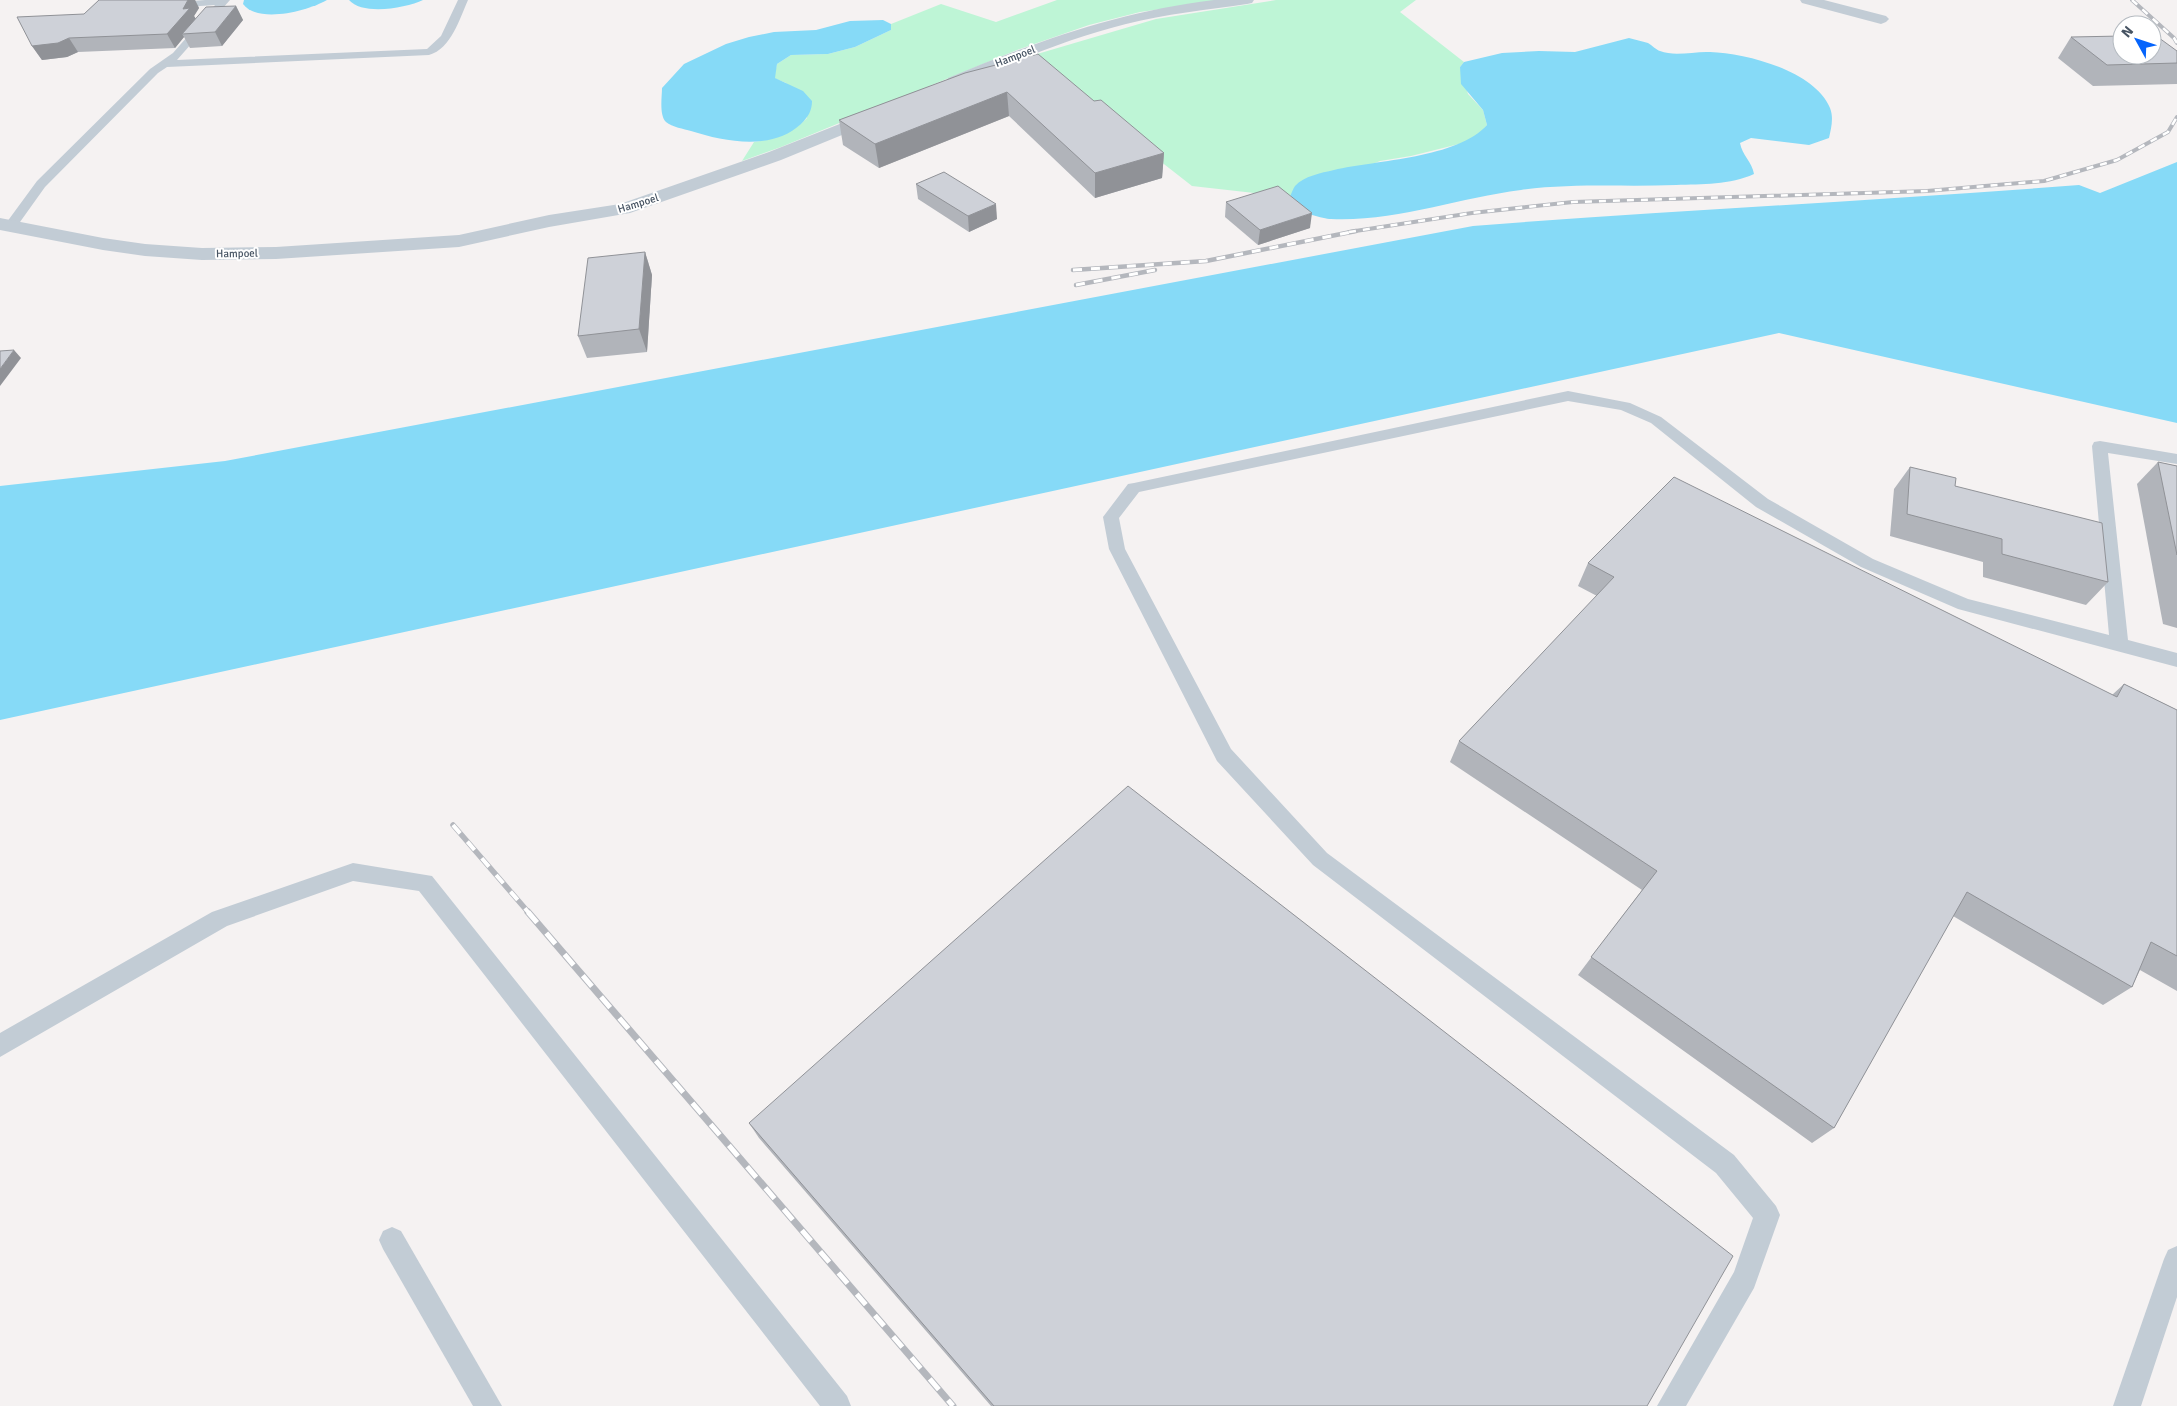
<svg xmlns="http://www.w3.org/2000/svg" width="2177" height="1406" font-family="Signika,sans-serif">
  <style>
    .green { fill: #bef5d6 }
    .water { fill: #86daf7 }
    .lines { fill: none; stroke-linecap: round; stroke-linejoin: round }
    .service { fill: #c2ccd5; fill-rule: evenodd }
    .minor { fill: #c2ccd5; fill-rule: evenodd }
    .rail-far3-casing { stroke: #b4b7bd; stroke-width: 4 }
    .rail-far2-casing { stroke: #b4b7bd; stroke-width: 4.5 }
    .rail-far1-casing { stroke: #b4b7bd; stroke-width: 5.5 }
    .rail-casing { stroke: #b4b7bd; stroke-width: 7 }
    .rail-far3 { stroke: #fff; stroke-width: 2.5; stroke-dasharray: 7; stroke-linecap: butt }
    .rail-far2 { stroke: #fff; stroke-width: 3; stroke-dasharray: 9; stroke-linecap: butt }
    .rail-far1 { stroke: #fff; stroke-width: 4; stroke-dasharray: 11; stroke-linecap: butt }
    .rail { stroke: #fff; stroke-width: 5; stroke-dasharray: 14; stroke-linecap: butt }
    .wall { fill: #b1b4ba }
    .shaded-wall { fill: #909297 }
    .building { fill: #ced1d8; stroke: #909297 }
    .labels { text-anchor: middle; stroke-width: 4; stroke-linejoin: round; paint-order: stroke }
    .far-street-label { font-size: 11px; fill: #475463; stroke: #fff }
  </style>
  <rect width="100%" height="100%" fill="#f5f2f2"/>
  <!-- green -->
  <g class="green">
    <path d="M1057,0H1224L1140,12L1089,25L1017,50L781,147L742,161L754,142C778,138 789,135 807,118L786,83L774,78L777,64L791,55L828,54L855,47L891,30V24L941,4L996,22Z"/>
    <polygon points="1276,0 1416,0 1400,12 1464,62 1460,67 1468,94 1483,110 1487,125 1479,135 1463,143 1411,156 1380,161 1290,197 1192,186 1027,57 1156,19"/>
  </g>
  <!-- water -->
  <g class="water">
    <path d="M244,0H327C308,11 258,24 243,4Z"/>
    <path d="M349,0H423C406,8 363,16 349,0Z"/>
    <path d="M883,20L891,24V30L855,47L828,54L791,55L777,64L775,78L803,91L812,101C812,111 808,117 801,124C772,151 726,142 691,131C684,129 672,127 666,122C659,115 662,97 662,88L684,64L726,44L749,37L774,32L816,30L850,21Z"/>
    <path d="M1629,38C1635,40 1642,41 1648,43C1652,45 1656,50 1660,51C1675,57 1695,51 1710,52C1746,53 1815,71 1830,108C1834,118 1831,129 1829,138L1809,145L1751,138L1740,143C1742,155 1752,162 1754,174C1730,185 1702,184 1676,185C1624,187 1572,183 1521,190C1458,198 1395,222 1331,219C1323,219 1301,212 1295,207C1293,205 1291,199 1290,197C1291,194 1293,189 1295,186C1304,176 1321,173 1334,170C1377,160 1458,158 1487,125L1483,110L1461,84L1460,67L1464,62L1502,53L1539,51L1575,52Z"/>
    <path d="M2177,162V423L1779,333L0,720V486L225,461L1473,226C1675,210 1877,201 2079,185L2100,193Z"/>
  </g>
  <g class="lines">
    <!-- service -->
    <g class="service">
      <path d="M205,0H230L177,60L427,49L441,36L458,0H468C460,18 451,49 429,55L167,67L158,73L45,187L15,229H5L4,226L37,181L150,69L173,53L215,5L171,8L166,5L167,3Z"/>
      <polygon points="1568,391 1630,403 1661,417 1768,499 1873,559 1968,599 2109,635 2092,446 2094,442 2100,441 2177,454 2177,464 2108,453 2128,640 2177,653 2177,667 1958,609 1861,567 1756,507 1651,423 1621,410 1568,401 1139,492 1119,518 1125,549 1231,749 1327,853 1734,1155 1776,1206 1780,1215 1754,1288 1686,1406 1657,1406 1734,1272 1753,1218 1716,1173 1313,865 1217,761 1109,549 1103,517 1128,484 1134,483"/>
      <polygon points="353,863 432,876 847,1396 851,1406 820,1406 419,891 353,881 227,926 0,1057 0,1033 212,912"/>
      <polygon points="392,1227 401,1231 502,1406 473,1406 383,1249 379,1240 383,1231"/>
      <polygon points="2177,1246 2177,1297 2141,1406 2113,1406 2164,1259 2168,1250"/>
    </g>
    <!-- minor -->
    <g class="minor">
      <path d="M1214,0H1254L1252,3L1247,4C1206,10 1166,14 1126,24C1069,38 1014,62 960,84H948L946,81L948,78C1038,41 1117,12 1214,0Z"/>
      <polygon points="1800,0 1824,0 1886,16 1889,19 1886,22 1881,24 1802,3"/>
      <polygon points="875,110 881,111 883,115 881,119 781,160 630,213 549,227 459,247 276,259 202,260 145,256 103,250 0,230 0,218 103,238 145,244 202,248 276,247 459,235 549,215 620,204 769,152"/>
    </g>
    <!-- rail-far3 casing -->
    <g class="rail-far3-casing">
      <g id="rail-far3">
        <polyline points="2132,0 2174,38 2177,43"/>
        <polyline points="1349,232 1472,213 1573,202 1927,191 2044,181 2117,160 2168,132 2177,117"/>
      </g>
    </g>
    <!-- rail-far2 casing -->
    <g class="rail-far2-casing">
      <g id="rail-far2">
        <polyline points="1073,270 1206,261 1356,231"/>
        <polyline points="1076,285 1155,270"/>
      </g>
    </g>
    <!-- rail-far1 casing -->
    <g class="rail-far1-casing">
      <polyline id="rail-far1" points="453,825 529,913"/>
    </g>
    <!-- rail casing -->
    <g class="rail-casing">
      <polyline id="rail" points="528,912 953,1406"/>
    </g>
    <!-- rail-far3 -->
    <use href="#rail-far3" class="rail-far3"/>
    <!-- rail-far2 -->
    <use href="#rail-far2" class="rail-far2"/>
    <!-- rail-far1 -->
    <use href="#rail-far1" class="rail-far1"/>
    <!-- rail -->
    <use href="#rail" class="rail"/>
  </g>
  <!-- wall -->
  <g class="wall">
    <polygon points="99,0 195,0 199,8 194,16 196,19 236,6 243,20 222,46 190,48 184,37 175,48 78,52 67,57 42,60 32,46 84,14"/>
    <polygon points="2071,37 2177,51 2177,84 2093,86 2058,58"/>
    <polygon points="965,73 1094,101 1164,153 1162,178 1095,198 1009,116 879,168 843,145 839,120"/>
    <polygon points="916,184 997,219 969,232 918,199"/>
    <polygon points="1226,202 1310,228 1258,245 1225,217"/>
    <polygon points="645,252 652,275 647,352 587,358 578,336"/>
    <polygon points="2158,462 2177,466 2177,628 2163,624 2137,484"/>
    <polygon points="1910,467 1955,486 2108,582 2086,605 1983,577 1983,562 1890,536 1894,489"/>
    <polygon points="1588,563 2112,695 2124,684 2177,710 2177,991 2140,970 2132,987 2103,1005 1953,916 1834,1128 1812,1143 1578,975 1642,890 1450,762 1459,741 1597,596 1578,586"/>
    <polygon points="749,1123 1647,1406 991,1406 759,1138"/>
  </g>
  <!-- shaded-wall -->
  <g class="shaded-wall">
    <polygon points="188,0 195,0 199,8 194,16 198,22 182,34 184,37 175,48 167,34"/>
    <polygon points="236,6 243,20 222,46 215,32"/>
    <polygon points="69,38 78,52 67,57 42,60 32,46"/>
    <polygon points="1007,92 1009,116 879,168 875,144"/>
    <polygon points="1164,153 1162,178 1095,198 1095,173"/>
    <polygon points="996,204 997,219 969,232 968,216"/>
    <polygon points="1312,213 1310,228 1258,245 1260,230"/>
    <polygon points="645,252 652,275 647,352 639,329"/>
    <polygon points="14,350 21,358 0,386 0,369"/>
  </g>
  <!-- building -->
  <g class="building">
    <polygon points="99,0 188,0 183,9 190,8 167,34 69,38 58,43 32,46 17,17 84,14"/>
    <polygon points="236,6 215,32 182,34 206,7"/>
    <polygon points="2152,35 2155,35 2177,51 2177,63 2107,65 2071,37 2122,36 2122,55 2152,55"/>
    <polygon points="1038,54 1094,101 1101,100 1164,153 1095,173 1007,92 875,144 839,120 965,73"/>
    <polygon points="944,172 996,204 968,216 916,184"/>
    <polygon points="1278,186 1312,213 1260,230 1226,202"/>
    <polygon points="645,252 639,329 578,336 588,258"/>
    <polygon points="14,350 0,369 0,351"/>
    <polygon points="2158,462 2177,466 2177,555"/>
    <polygon points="1910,467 1956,478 1955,486 2102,523 2108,582 2002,554 2002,539 1907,514"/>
    <polygon points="1674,477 2117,697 2124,684 2177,710 2177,956 2151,942 2132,987 1967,892 1834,1128 1591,957 1657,871 1459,741 1614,577 1588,563"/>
    <polygon points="1128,786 1733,1256 1647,1406 994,1406 749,1123"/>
  </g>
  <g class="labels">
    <!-- far-street labels -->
    <g class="far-street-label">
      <text transform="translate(1015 56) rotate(-21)" y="4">Hampoel</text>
      <text transform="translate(638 203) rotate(-17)" y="4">Hampoel</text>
      <text transform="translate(237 253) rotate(-1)" y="4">Hampoel</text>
    </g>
  </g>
  <!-- north arrow -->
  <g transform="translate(2137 40) rotate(310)"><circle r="24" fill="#ffffff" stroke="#b5bbc1"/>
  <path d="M0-4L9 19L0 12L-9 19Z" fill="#0564fc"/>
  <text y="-8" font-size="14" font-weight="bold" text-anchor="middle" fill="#475463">N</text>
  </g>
</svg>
